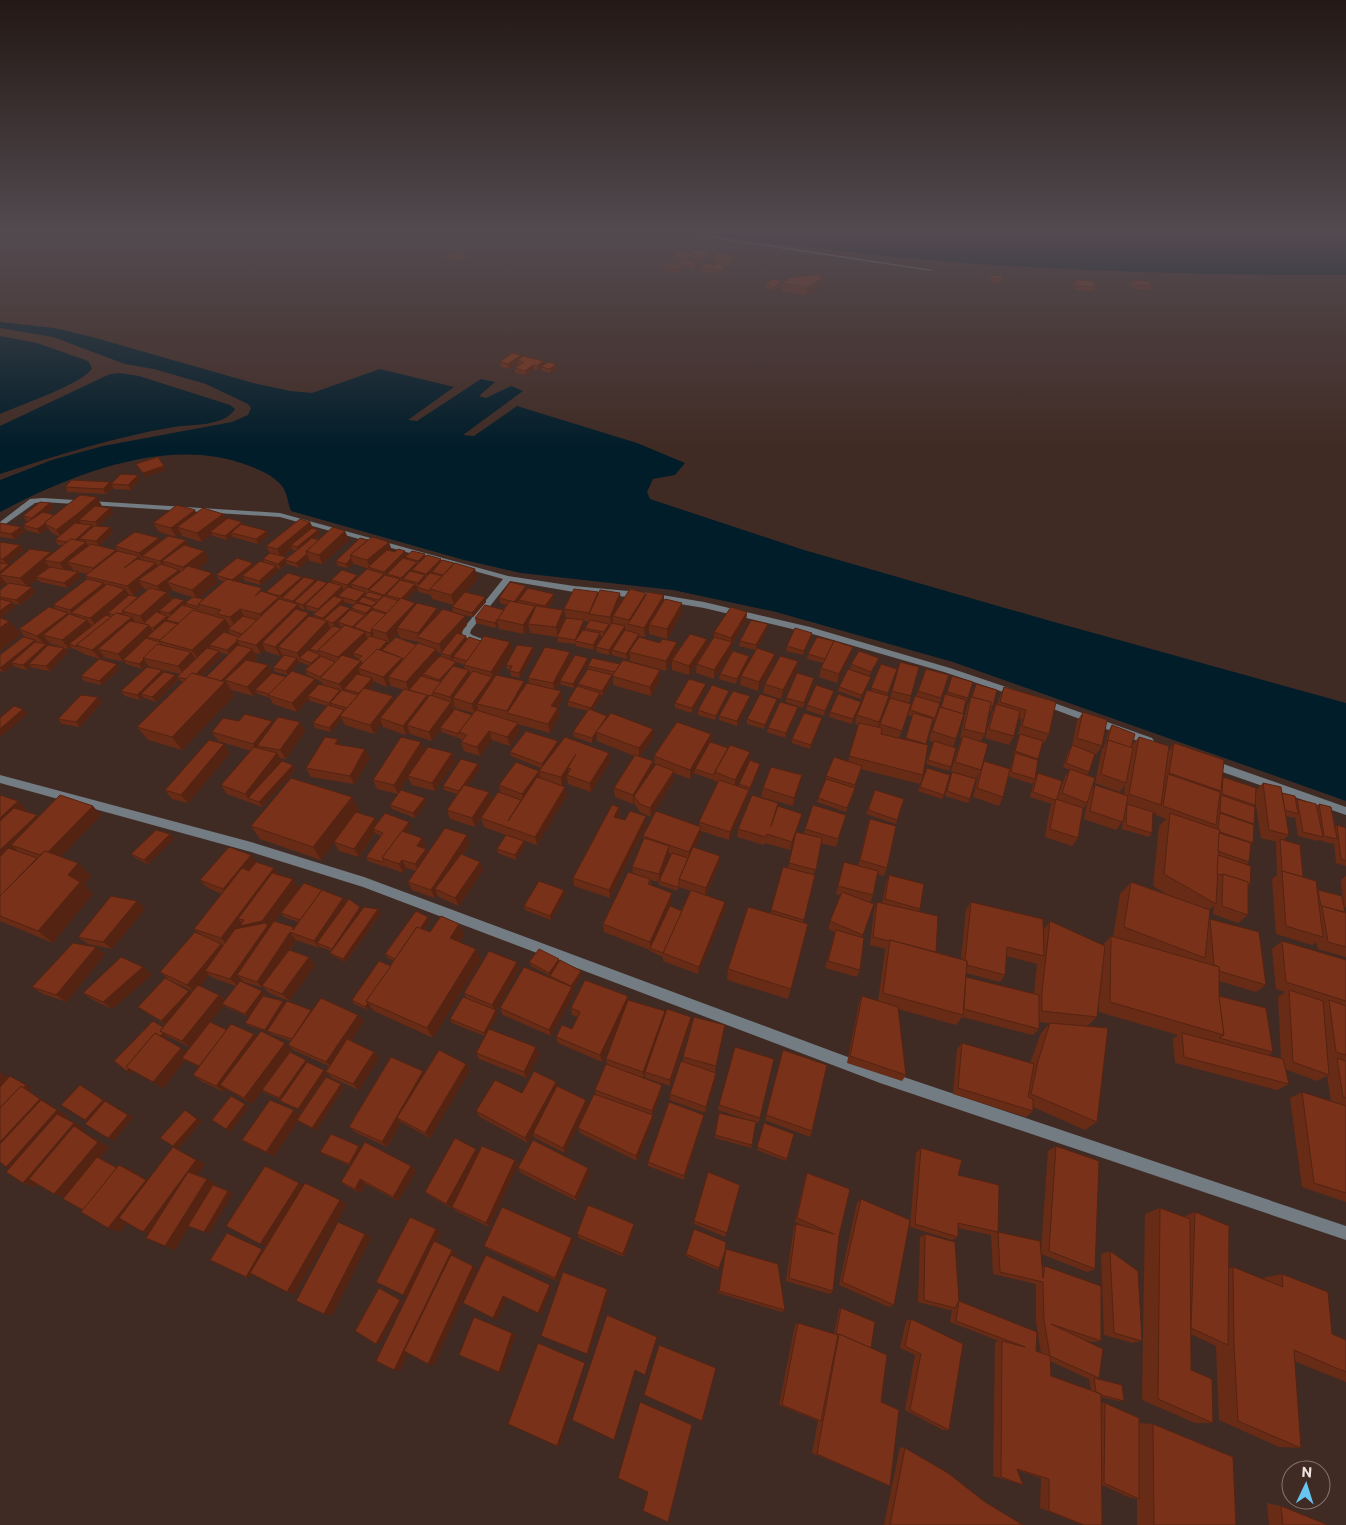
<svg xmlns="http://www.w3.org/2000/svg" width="1346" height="1525" font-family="Commissioner,sans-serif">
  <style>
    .water { fill: #011d29 }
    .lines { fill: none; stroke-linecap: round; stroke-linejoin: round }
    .service { fill: #727c82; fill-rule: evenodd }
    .minor { fill: #727c82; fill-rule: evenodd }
    .tertiary { fill: #727c82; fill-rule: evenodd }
    .wall { fill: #682b16; fill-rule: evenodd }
    .shaded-wall { fill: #552312 }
    .building { fill: #793219; stroke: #552312 }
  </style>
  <rect width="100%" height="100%" fill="#402b24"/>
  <!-- water -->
  <g class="water">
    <path d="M689,233H1346V275C1211,275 1076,272 941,261C857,254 773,243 689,233Z"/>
    <path d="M0,322L54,328L92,337L253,383L290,391L312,393L380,369L454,387L408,420L417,421L481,379L495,382L479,396L486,398L511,386L523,391L463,435L474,436L517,406L637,443L685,463L675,475L653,479L647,492L650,499L804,550L1054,622L1346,703V801L953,662L776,612L673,590L521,573L464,560L291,511C288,504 287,492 282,486C273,475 260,470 247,465C168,435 70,475 0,512V480L52,460L103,446L232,422L248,415L251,408L248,404L206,384L154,369L125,364L53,337L0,328Z"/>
    <path d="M0,336L37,343L88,361L92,368C85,383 18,406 0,414Z"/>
    <path d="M119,373L139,376L230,405L235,409C224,427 192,424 174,427C114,437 58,455 0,474V426L110,374Z"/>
  </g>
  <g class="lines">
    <!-- service -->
    <polygon class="service" points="677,233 691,233 933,270 931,271"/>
    <!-- minor -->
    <g class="minor">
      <polygon points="43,498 280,513 508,576 574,586 650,593 704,602 810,627 950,668 1018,691 1020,693 1015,696 944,672 809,633 704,608 650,599 574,592 510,581 471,630 470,633 472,635 485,640 486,642 482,645 466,639 462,634 463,629 503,579 280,517 43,502 35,503 0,528 0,522 30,499"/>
      <polygon points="1043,699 1152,738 1154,741 1149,745 1146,744 1040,704 1038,702 1040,700"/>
      <polygon points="1212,760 1346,807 1346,815 1208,767 1207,764 1208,761"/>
    </g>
    <!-- tertiary -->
    <polygon class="tertiary" points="0,775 251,842 364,877 880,1069 1346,1226 1346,1240 880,1083 363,887 251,852 0,783"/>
  </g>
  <!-- wall -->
  <g class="wall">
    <polygon points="719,253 735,259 728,266 726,265 725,272 722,275 701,271 701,267 714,266 716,264 711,263 711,259"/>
    <polygon points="689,254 711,256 703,261 691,258 688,261 697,267 694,270 682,267 682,270 677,273 662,269 662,265 678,266 678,263 679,262 673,261 673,257"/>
    <polygon points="445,255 466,256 467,259 461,262 446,259"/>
    <polygon points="990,275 1003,279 1001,283 989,282"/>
    <polygon points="822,279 821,287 806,295 782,291 782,283"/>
    <polygon points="1075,280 1095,287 1093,291 1075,290 1073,284"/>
    <polygon points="1135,280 1152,286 1150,290 1134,289 1130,285 1132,281 1134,281"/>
    <polygon points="766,284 780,285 774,291 766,288"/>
    <polygon points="521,358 544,365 556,364 557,369 551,373 542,371 541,367 538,370 534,369 526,375 515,373 515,368 519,365 518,364 518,361 509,369 501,367 500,362"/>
    <polygon points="140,479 131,490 114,489 113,487 106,494 68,492 65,487 111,484"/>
    <path d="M50,503L53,508L46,513L54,515L102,506V507L110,508L113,513L98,526L113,532L99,546L118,551L115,546L161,541L186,540L189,547L204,551L209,560L198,569L212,573L217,583L198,598L203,599L224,581L219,580L216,575L254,566L264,562L263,559L270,553L266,546L310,522L313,528L320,534L315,539L319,540H349L322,564L310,561L309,559L299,568L287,564V563L281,569L277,568L279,570L261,585L245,581L243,577L238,582L267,593L266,592L303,578L316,582L327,583L328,584H333L331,580L357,575L358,578L369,570V569L354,564L353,563L348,568L338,566L336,561L360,538L392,551L395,552L405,551L407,556H426L441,561L478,578L465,592L485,597L486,602L473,617L453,612L452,607L454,605L432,599L431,595L419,592L417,587H418L416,586L417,589L406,600L416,604L437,608L439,614L467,625L460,634L467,639L512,651L497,675L525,686L529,683L528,678L571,661L588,662L574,688L561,685L560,682L556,690L562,700L558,708L559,717L550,733L518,724L520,732L510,746L492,740L480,756L464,751L461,742L462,741L461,739L442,732L441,729L432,741L410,734L409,731L406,735L383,727L382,724L374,734L345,725L342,719L331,732L315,728L313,723L328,706L310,701L309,699L297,712L273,704L270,698L258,694L256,692L253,696L231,690L229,687V688L234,696L182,750L148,740L137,727L183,682L181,681L177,677L180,674L150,667L147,664L142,669L126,664L125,662L105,658L104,656L100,659L84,654L81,652L72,648L71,647L69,649L64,648L68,652L50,671L33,668L31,666L27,670L15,667L13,665L4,672L0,671V655L25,637L19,629L56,610L53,605L87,579L85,576L87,574L74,571L72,568L69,571L78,572L81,577L68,588L40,582L37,579L28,587L36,592L20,605L13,603L15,607L1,618L9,621L21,634L0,651V590L8,584L6,583L0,587V543L20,545L24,550L7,564L10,566L51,552L52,554L63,545H58L55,540L59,537L51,532L48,528L40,534L26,530L23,525L29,521H26L23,516ZM292,549L293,550L296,551L286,558L283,556ZM143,587L145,589L147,590L138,597L129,594L134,596ZM172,589L173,591L192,597L186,603L172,599L167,592ZM344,602L354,605L351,608V610H350V608L343,606L345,604ZM300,608L305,610L307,608V610L316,612L313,615L315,618L310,617L309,613L301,610ZM339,624L340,626L342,627L341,628L336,627ZM228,630L230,634L239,637L226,633ZM398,633L400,638L419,642L420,644L417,645L388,644L387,642H389ZM49,642L51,644L64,647L47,645L46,644ZM265,650L267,652L280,656L282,654L283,656L273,668L275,672L288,675L286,677L272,673L268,665L254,662L257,658L254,653L261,654ZM436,651L441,653L442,657L438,658ZM220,652L229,655L206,677L202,676L222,656ZM354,655L355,657L359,659L358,660L351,658ZM298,661L310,666L305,670L307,675L322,682L324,686L318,685L289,674L299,663ZM456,662L464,665L465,669L457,667ZM373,681L387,687L390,683L391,686L404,690L395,701L393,696L368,689L374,683ZM454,704L455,708L473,713L472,715L454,710L453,706Z"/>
    <polygon points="196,513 223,514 226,520 243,525 269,535 258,544 233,537 232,536 227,540 213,536 212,534 202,542 182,536 181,533 176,537 159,532 153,523"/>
    <polygon points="0,523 21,527 25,531 15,539 0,537"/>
    <path d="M526,590L554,594V599L548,608L563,610L564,619L558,635L566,618L564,609L598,592V595L621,602L618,608L646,595H664V601L682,613L667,639L649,634V629L645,637L639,636V637L660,643L677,642V652L666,671L630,661V654L627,659L612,655V651L609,655L597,652L596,647L603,637L600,636L601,638L594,650L576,646V644L558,642L557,637L530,633L529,627L524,634L499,629L498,625L496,628L476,623L475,618L504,610L507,605L500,603L499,598ZM584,621L589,622L585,628V630L581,632L584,625Z"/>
    <polygon points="747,612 746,621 731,646 731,652 714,679 696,673 697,664 714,638 714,632"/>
    <polygon points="767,629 756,650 739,646 740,641"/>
    <polygon points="811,638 803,655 786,651 787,646"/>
    <polygon points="707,639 707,648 689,675 672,670 672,660"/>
    <polygon points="533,647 534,652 520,678 511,676 510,670 507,669 506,665"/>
    <polygon points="853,647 850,656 837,683 819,677 821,668 823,663 807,659 808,654"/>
    <polygon points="749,661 736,684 719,679 720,674"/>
    <polygon points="798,661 797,670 781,699 763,693 765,684"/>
    <polygon points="900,662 911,696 909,704 911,704 899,738 905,740 912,716 908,715 915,696 916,696 926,669 949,675 935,718 933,722 932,722 926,744 923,775 920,784 861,769 854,788 854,792 846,812 817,802 826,780 826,776 848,762 858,725 855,724 857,715 871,691 881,664 897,669 887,696 889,696 878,727 879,727 890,698"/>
    <polygon points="774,663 758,691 740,685 741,676"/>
    <polygon points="877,663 869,676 850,669 851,664"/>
    <path d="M588,666L660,679L651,696L613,685V676H612V680L603,695H600L601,697L593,711L607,716V718L653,729V738L640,756L653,761V768L655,765L654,756L711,734V742L728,748L750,752L736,785L739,786V784L760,768L749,792L748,798L729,840L701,831V835L695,848L720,856L719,864L706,895L725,910L698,974L663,961V957L650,951V950L604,932L603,924L633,874L632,867L643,840V836L699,826V822L718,782L714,781V777L713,780L694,773L695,771L690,779L674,773V780L651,817L640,812L635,805L634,802L633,804L615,797L614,788L634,756L597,741V736L592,743L574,737L573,732L588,711L568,706V701L578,687V684L588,669ZM669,853L671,854L661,877L669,855ZM650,880L659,882V885L677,891L679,887L691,891L682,911L665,917L672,901V893L651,885Z"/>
    <polygon points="120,669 102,685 84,681 81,676"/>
    <polygon points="162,670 164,672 175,675 178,680 156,702 145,698 143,697 140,700 125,696 121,691"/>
    <polygon points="952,676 968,698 966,703 965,703 956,739 953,747 951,767 949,771 926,764 933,742 929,740 936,716 940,707 941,707 945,694 946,694"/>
    <polygon points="814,678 814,683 803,708 786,702 786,698"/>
    <polygon points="870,681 861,699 838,691 839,687"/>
    <polygon points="706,684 706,689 692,713 675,708 675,703"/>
    <polygon points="976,684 993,706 991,711 989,710 985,734 981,741 981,767 984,761 1003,797 999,806 973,797 979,772 976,779 951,771 959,745 962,738 960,738 967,706 971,697"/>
    <polygon points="1004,687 1049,734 1044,743 1042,742 1037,760 1035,779 1032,784 1008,776 1014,756 1013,756 1019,735 1018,735 1022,719 1019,718 1014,736 1009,745 985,738 992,713 996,704 997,705 1000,696"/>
    <polygon points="729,691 728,695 715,720 698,715 698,710"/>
    <polygon points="833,695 824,716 806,710 807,705"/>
    <polygon points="750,696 749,701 737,726 719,720 719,716"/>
    <polygon points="777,699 776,704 764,729 747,724 747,719"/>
    <polygon points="102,702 80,727 62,724 58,719"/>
    <polygon points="860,706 852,724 829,717 830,712"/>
    <polygon points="797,712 785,738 767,732 768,728"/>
    <path d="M1083,712L1102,746L1096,755L1095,754L1089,772L1087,775L1090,792L1095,785L1124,794L1125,784L1120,792L1095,783L1102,749L1104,747L1109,730L1112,725L1131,748H1132V745L1139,737L1169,751L1174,743L1222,778L1256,790L1263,783L1295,800L1297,799L1317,806L1319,804L1335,827L1337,825L1346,828V866L1336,863L1334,842L1332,844L1320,840V839L1318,841L1298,836L1295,817L1293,818L1286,816L1289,835L1283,840L1303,877L1317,891L1318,890L1346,913V957L1318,949L1316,942L1312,945L1276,934L1272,879L1277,875L1276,844L1277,842L1261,838L1255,798V805L1254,806L1253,843L1250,845L1249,862L1246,865L1250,886L1248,887V915L1238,923L1213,914L1214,905L1209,910V920L1210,919L1266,985L1256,992L1219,981V996L1273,1052L1268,1055L1281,1058L1278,997L1285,992L1276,989L1272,949L1282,941L1346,960V1202L1302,1187L1290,1098L1302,1092L1331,1101L1327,1076L1317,1081L1285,1069L1289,1084L1277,1090L1175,1063L1173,1039L1178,1035L1099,1012V1000L1097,1017L1087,1026L1097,1122L1085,1130L1033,1107V1111L1026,1117L953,1094L957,1049L962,1043L1030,1063L1041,1033L1050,1023L1059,1024L1039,1022V1029L1033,1035L962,1017L956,1025L898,1009L906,1075L902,1081L847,1063L859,1003L862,996L878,1001L885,951L886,949L870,945L874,910L877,902L882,903L886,883L889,875L920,909L919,912L936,952L961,959L966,910L971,902L1044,929L1050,921L1103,945L1111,936L1113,937L1120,894L1131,882L1168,895L1153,886L1159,826L1166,819L1156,815V811L1154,814L1153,813L1152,833L1149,837L1122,829L1123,821L1116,830L1084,819L1088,799L1087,803L1083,809L1078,838L1072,846L1045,837L1050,807L1052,804L1030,797L1035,778L1038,773L1058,796L1065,777L1070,770L1063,767L1069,750L1072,746L1077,721ZM1006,956L1037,964L1034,994L966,977V973L1000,982L1005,975Z"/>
    <polygon points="239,721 274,723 300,722 305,731 286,759 279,758 282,762 296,769 262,807 227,794 221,785 251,751 218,741 212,732"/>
    <polygon points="821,722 810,749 792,743 792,739"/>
    <polygon points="338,739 340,745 370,758 354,784 311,777 306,768"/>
    <polygon points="421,742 425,751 420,759 452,753 455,762 435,791 412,785 408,777 398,794 377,789 373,780"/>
    <polygon points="559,745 610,762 591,792 568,784 567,778 562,786 567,795 537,845 508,835 524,841 525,845 516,860 498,853 497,849 506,835 484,827 481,818 501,793 499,785 539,771 541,768 511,756 510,752"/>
    <polygon points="230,753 188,803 172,799 165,790"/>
    <polygon points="478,764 480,768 468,786 489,792 492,801 475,827 450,819 447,810 457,794 444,790 443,786"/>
    <polygon points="927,768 944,795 942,799 918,791"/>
    <polygon points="952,772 970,799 968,803 945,796"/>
    <polygon points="800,784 793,806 761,797 763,788"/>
    <polygon points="875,790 904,799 896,824 866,814"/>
    <polygon points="0,795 27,810 26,811 37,815 39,817 101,815 60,857 91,876 84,885 93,894 53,943 0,921"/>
    <polygon points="425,798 426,802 415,818 392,809 390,805"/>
    <polygon points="619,807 620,816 619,818 625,820 646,816 646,825 610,898 574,886 573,878"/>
    <polygon points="359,810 357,813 378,823 411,827 407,833 422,838 426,846 425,848 426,849 428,853 467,835 470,843 463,855 480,862 483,870 459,906 439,897 437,894 435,898 412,890 408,882 416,871 406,868 403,873 387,867 386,865 385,867 368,861 366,857 381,836 375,833 359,857 339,851 334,842 321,860 260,839 251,826"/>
    <polygon points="777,810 802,814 796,832 804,834 805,829 846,815 836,847 821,843 803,923 808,924 788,999 727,980 728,969 771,913 788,868 796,834 790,850 765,843 764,845 737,837 738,829"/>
    <polygon points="870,819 887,868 884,876 877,874 873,895 870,903 874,904 862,937 860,970 857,977 825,968 835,932 828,929 840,895 836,894 844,862 858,866 867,827"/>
    <polygon points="170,834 174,839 148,864 135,858 131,854"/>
    <path d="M257,863L279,875L299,888L274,922L294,928L298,922L284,917L281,913L322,890L343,898L346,902L362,910L378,909L381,913L346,962L333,956L330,953L331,951L320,947L319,948L296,940L290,950L309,957L315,965L289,1001L269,993L264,988L244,982L242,980L241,981L266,994L264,996L283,1001L285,1004L312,1011L358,1015L364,1021L351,1041L379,1058L359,1090L332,1078L327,1073L302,1111L284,1103L281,1100L265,1093L262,1090L310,1063H309L324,1070L326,1071L329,1066L295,1051L288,1045L291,1041L271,1034L269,1032L249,1026L245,1023L249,1017L226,1007L224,1005L210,1022L227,1030L257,1037L291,1050L252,1104L226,1089L224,1092L201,1081L193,1075L199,1067L185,1060L163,1088L134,1071L132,1074L165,1024L147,1013L138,1007L168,979L160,972L201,935L194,929L222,894L208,888L200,880ZM209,975L213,978L236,986L225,1000L219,995L200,986ZM169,980L193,991L191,993ZM167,1036L169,1037L190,1047L186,1052L165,1039Z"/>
    <polygon points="1346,876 1346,907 1344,907 1341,880"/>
    <polygon points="565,894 551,920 525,910 524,906"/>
    <polygon points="137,901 145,909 112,949 88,944 78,937"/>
    <polygon points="428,917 430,921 424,930 430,932 459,924 464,935 460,942 481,960 433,1038 374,1011 370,1006 368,1010 354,1004 352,1000 391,966 394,961 388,958 385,954"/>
    <polygon points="105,954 67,1002 43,994 32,987"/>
    <polygon points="559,961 582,974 573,989 574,994 551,1036 503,1015 500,1008 550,977 550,976 531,966 529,962"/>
    <polygon points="517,962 519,969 496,1011 498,1014 489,1029 539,1054 527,1078 479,1059 476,1053 485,1036 452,1023 450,1019 467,999 464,993"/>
    <polygon points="143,967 152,975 112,1009 93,1000 83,993"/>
    <polygon points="628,1000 665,1015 691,1017 691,1023 670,1086 646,1078 645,1073 644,1078 662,1085 662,1090 653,1115 653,1120 637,1161 580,1133 578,1128 596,1095 595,1090 607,1064 606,1059 619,1024 602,1062 558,1043 556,1037 572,1029 578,1017 572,1015 571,1008"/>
    <polygon points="724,1031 715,1072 716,1079 705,1113 670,1100 670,1094 683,1061 683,1057"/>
    <polygon points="781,1056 812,1131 810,1137 765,1120"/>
    <polygon points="466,1064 470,1070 430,1138 401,1122 387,1147 355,1132 349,1127 425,1073"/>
    <polygon points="556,1082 558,1086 586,1100 588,1106 565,1153 535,1138 533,1134 528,1143 480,1117 476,1111 522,1093"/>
    <polygon points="344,1087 316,1130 298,1121 274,1156 250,1145 242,1140 294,1110 300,1115"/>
    <polygon points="719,1105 760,1118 758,1123 718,1110"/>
    <polygon points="719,1113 752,1145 751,1148 715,1138"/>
    <polygon points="703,1120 684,1180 648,1166 648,1162"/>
    <polygon points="764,1123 787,1159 786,1161 757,1150"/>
    <polygon points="359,1146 361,1148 411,1166 416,1171 398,1201 366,1184 361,1193 348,1187 341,1182 351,1166 323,1154 320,1152"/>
    <path d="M1056,1146L1095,1269L1087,1272L1041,1254L1042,1267L1045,1266L1101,1341L1092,1342L1084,1340L1099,1378H1094L1124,1401H1119L1101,1397V1403H1105L1139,1423L1153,1424L1236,1525H1137V1499L1128,1497L1102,1485V1525H1082L1040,1508L1041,1478L1017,1470L1023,1485L993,1476L995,1342L999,1341L950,1322L952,1309L949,1310L918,1302L920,1237L925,1234L959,1301L1036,1351L1041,1353L1036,1322V1284L993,1274L991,1235L958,1228V1237L952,1240L910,1227L916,1153L921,1148L958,1175L998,1232L1041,1252L1048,1151ZM1050,1361L1089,1379L1091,1390L1051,1376Z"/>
    <polygon points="476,1149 479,1153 515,1160 518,1165 489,1227 456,1211 452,1207 462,1188 451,1208 430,1196 425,1192"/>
    <polygon points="518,1168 590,1173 577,1201 521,1173"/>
    <polygon points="807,1173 839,1236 833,1291 830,1294 786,1281 794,1227 796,1224 805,1226 795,1222 805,1178"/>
    <polygon points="740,1185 725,1237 694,1224 694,1221"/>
    <polygon points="861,1199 894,1305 889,1307 839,1285 857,1203"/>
    <polygon points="1160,1208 1185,1217 1185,1216 1195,1212 1228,1268 1233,1267 1263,1279 1263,1278 1282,1274 1332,1334 1346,1340 1346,1382 1294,1361 1301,1448 1279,1447 1219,1420 1216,1346 1191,1334 1191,1370 1213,1423 1195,1423 1142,1400 1145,1214"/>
    <polygon points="634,1224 634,1228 624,1257 579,1238 577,1234"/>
    <polygon points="574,1241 557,1281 488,1249 484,1246"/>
    <polygon points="725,1251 718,1270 686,1256 686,1254"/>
    <polygon points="1110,1251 1142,1341 1132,1343 1104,1335 1101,1254"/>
    <polygon points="725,1253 785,1310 782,1312 718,1293"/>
    <polygon points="841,1308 871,1348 881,1402 890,1486 812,1453 818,1421 779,1405 795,1325 798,1323 834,1334 839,1309"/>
    <polygon points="911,1319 949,1430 943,1430 905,1410 915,1355 900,1348 906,1321"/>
    <polygon points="900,1447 905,1448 985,1502 1023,1525 884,1525"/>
    <polygon points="1267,1503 1281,1506 1328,1525 1269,1525"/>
  </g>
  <!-- shaded-wall -->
  <g class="shaded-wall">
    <polygon points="711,252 711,256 703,261 703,257"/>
    <polygon points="692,255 691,258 686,263 686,259"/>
    <polygon points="466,256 467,259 461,262 460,259"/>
    <polygon points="735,256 735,259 728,266 729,262"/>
    <polygon points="697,263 697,267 694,270 694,266"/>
    <polygon points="682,266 682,270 677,273 677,269"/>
    <polygon points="726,268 725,272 722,275 722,271"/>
    <polygon points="822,279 821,287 806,295 807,287"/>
    <polygon points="781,281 780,285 774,291 775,287"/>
    <polygon points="521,355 521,359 518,360 518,361 509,369 508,364"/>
    <polygon points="543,361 544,365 538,370 537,366"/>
    <polygon points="556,364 557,369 551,373 550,369"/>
    <polygon points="533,365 534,369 526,375 525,371"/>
    <polygon points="164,466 166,470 145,477 143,473"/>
    <polygon points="138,475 140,479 131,490 128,485"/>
    <polygon points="110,482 113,487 106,494 103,489"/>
    <polygon points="97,497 102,506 86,521 79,520 82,524 63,539 56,530"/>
    <polygon points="50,503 53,508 36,522 32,518"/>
    <polygon points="110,508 113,513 98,527 95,522"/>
    <polygon points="195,510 199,519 177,527 181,533 176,537 171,528"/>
    <polygon points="223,514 227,523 210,532 212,534 202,542 197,533"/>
    <polygon points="242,522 244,527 231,533 232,536 227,540 225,536"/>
    <polygon points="310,522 314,531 291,545 292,549 281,558 277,549"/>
    <polygon points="45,524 48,528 40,534 37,529"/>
    <polygon points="92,525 95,530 79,539 81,542 72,543"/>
    <polygon points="21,527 25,531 15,539 11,534"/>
    <polygon points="110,527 113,532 99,546 96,541"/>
    <polygon points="318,530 320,534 299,552 297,547"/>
    <polygon points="267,531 269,535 258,544 256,539"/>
    <polygon points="345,531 349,540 322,564 319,555"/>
    <polygon points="159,538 164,547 142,556 145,562 139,553"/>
    <polygon points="186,540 191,549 162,561 167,569 165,570 160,561"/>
    <polygon points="86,542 92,552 67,562 72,568 66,573 60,563"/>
    <polygon points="389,542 392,551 370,568 367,560"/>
    <polygon points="20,545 24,550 7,564 3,559"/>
    <polygon points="116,550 122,559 99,577 93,568"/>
    <polygon points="204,551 209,560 188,576 183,567"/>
    <polygon points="405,551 407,556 388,574 387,574 387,575 386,576 384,572"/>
    <polygon points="51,552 58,561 44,560 50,568 36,577 37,579 28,587 20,578"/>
    <polygon points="307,554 309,559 299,568 296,563"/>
    <polygon points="425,554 427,559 420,566 418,561"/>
    <polygon points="139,556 145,565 124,568"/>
    <polygon points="286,557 287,560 285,560 287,563 281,569 278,564"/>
    <polygon points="351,558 353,563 348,568 346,564"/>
    <polygon points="441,559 442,564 432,572 432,574 428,579 426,574"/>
    <polygon points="417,562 419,567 412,570 413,573 403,579 404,581 402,583 401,578"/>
    <polygon points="156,563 161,573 138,580 143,587 134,596 127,586"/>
    <polygon points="253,563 255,568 242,576 243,577 235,585 232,580"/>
    <polygon points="9,564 16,574 0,575 0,572"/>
    <polygon points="276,566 279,570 261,585 259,581"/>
    <polygon points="475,569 478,578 454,605 451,595"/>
    <polygon points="179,570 185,579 167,582 172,589 163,595 157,586"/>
    <polygon points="78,572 81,577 68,588 64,583"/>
    <polygon points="212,573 217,583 197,599 192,590"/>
    <polygon points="384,574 385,579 369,590 370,594 368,589"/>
    <polygon points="357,575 359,580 351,584 352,587 349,589 347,585"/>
    <polygon points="425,575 426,579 419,587 418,583"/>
    <polygon points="0,576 6,583 0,587"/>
    <polygon points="302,577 304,582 282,598 283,601 280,596"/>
    <polygon points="400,579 401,583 386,595 387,598 386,599 384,595"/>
    <polygon points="315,580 317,585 295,606 293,601"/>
    <polygon points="104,583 110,592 72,613 70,610"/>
    <polygon points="327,583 329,587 305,605 307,608 305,610 303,605"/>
    <polygon points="415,584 417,589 403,604 401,599"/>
    <polygon points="342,586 344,591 320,614 318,609"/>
    <polygon points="526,586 526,590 515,606 514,602"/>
    <polygon points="32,587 36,592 20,605 16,600"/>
    <polygon points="125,589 132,598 108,613 110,616 97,627 90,618"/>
    <polygon points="167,592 173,602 159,611 160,613 146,625 140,616"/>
    <polygon points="365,592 367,597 364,596 365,599 358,602 359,605 357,606 356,601"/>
    <polygon points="598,592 598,602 589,614 590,622 589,613"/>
    <polygon points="620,593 621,602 615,617 613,616 613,620 611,626 610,617"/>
    <polygon points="646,593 646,602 629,624 629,620"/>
    <polygon points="554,594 554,599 545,611 545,606"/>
    <polygon points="664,595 664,605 649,625 649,629 645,637 644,628"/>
    <polygon points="279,597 284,606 265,624 260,614"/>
    <polygon points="485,597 486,602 473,617 472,613"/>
    <polygon points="343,599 345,604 327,621 324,620 323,618"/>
    <polygon points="184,600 186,605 172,618 169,613"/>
    <polygon points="12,602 15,607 1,618 0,617 0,611"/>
    <polygon points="415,603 418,612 397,628 398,633 389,642 386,633"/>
    <polygon points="682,603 682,613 667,639 667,629"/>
    <polygon points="298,604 302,613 262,643 265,650 261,654 256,645"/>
    <polygon points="535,606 536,615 528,624 529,627 524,634 523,625"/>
    <polygon points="372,607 373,612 367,618 366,613"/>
    <polygon points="350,608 351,613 338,622 339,624 335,628 333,623"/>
    <polygon points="437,608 440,617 419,638 418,633"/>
    <polygon points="240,609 245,618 235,627 230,617"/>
    <polygon points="563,610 564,619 558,637 556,627"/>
    <polygon points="747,612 746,621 731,646 731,652 714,679 714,670 731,643 731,638"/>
    <polygon points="68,613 75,623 43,635 49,642 45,645 37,636"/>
    <polygon points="309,613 313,622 278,647 282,654 280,656 275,647"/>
    <polygon points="365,615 367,619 354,627 355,630 354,631 352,627"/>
    <polygon points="167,616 170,620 166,620 168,622 156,632 153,628"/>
    <polygon points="465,616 467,625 442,653 439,644"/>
    <polygon points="132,617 138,626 98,649 104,656 100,659 92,650"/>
    <polygon points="225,619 231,628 228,629 228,630 212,646 209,645 211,647 198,659 192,650"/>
    <polygon points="87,620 94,629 69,644 71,647 69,649 62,640"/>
    <polygon points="497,620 498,625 496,628 495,623"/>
    <polygon points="584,620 584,625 577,642 576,642 575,640"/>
    <polygon points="9,621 21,634 0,651 0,628"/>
    <polygon points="327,621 331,630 310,649 311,652 300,659 297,653"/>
    <polygon points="609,624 609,628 604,637 604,632"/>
    <polygon points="768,624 767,629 756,650 756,645"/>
    <polygon points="149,625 155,635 147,637 150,640 123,660 125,662 124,663 118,654"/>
    <polygon points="625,626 625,631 609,655 609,650"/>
    <polygon points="372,630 374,635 372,637 370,633"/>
    <polygon points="365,632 368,641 353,653 354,655 342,666 338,657"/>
    <polygon points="600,633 601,638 594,650 593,645"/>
    <polygon points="812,633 811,638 803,655 804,651"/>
    <polygon points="639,634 639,638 629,652 630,654 627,659 626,654"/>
    <polygon points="466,636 468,640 452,660 450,656"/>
    <polygon points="707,639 707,648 689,675 689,666"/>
    <polygon points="35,640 39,645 11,663 13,665 4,672 0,668"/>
    <polygon points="237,641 240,646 230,655 227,650"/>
    <polygon points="387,641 389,646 364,664"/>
    <polygon points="510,642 512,651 493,681 491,672"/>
    <polygon points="677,642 677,652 666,671 666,661"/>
    <polygon points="46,644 50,649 29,664 31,666 27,670 23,665"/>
    <polygon points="533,647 534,652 520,678 519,673"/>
    <polygon points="853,647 850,656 837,683 839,674"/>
    <polygon points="64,648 68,652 50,671 46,666"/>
    <polygon points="252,649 257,658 234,683 225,680 234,696 182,750 172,737 221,681"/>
    <polygon points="436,649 438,658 423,674 423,675 409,692 406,682"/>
    <polygon points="219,651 222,656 193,685 190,680"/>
    <polygon points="191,652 197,661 184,675 178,666"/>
    <polygon points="570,652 571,661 560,681 560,682 555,692 553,683"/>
    <polygon points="775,654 774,663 758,691 759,682"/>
    <polygon points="320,655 322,660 314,668 311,663"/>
    <polygon points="749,656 749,661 736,684 737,679"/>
    <polygon points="297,658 299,663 288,675 286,671"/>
    <polygon points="402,658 405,667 388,677 390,683 387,687 383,677"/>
    <polygon points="588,658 588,662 574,688 573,684"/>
    <polygon points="144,659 147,664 142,669 139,664"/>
    <polygon points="361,661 365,671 358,668 361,675 347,690 344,689 345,691 344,693 339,684"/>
    <polygon points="798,661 797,670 781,699 783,690"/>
    <polygon points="456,662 457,667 441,684 439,680"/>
    <polygon points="117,664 120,669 102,685 99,681"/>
    <polygon points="268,665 273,675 255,690 256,692 253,696 247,687"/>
    <polygon points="162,670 166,675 141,694 143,697 140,700 137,695"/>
    <polygon points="469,670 472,680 453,698 454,704 453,706 450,697"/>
    <polygon points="660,670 660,679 651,696 650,687"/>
    <polygon points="175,675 178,680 156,702 152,697"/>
    <polygon points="612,675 612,680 603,695 602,691"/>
    <polygon points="492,677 494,686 477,704 478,708 474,713 472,704"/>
    <polygon points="871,677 870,681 861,699 862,695"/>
    <polygon points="372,678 374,683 362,698 360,693"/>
    <polygon points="814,678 814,683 803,708 804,703"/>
    <polygon points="315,679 320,688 308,696 309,699 297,712 292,703"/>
    <polygon points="524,681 526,690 507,713 509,720 507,711"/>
    <polygon points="706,684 706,689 692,713 692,708"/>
    <polygon points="340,690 342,695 330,703 332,706 331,707 329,703"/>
    <polygon points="561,691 562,700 553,715 551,706"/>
    <polygon points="729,691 728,695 715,720 716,716"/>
    <polygon points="834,691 833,695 824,716 825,711"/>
    <polygon points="600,693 601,697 592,712 591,708"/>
    <polygon points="427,695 430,705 407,725 409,731 406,735 403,726"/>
    <polygon points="393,696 397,706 380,718 382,724 374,734 370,725"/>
    <polygon points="750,696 749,701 737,726 737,721"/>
    <polygon points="98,697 102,702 80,727 76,722"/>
    <polygon points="777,699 776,704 764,729 765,725"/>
    <polygon points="451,702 454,711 440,728 441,729 432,741 429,732"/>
    <polygon points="861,702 860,706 852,724 853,719"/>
    <polygon points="798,707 797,712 785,738 786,733"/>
    <polygon points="558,708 559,717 550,733 548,724"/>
    <polygon points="23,709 28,714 0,737 0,729"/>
    <polygon points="344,710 346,714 340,716 342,719 331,732 329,728"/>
    <polygon points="607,716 608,720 596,732 597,736 592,743 592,738"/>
    <polygon points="822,718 821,722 810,749 811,745"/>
    <polygon points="272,721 277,730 257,746 260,751 259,753 253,744"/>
    <polygon points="300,722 305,731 286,759 280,750"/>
    <polygon points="518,723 520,732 510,746 507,737"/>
    <polygon points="653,729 653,738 639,757 639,748"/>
    <polygon points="489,731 492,740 480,756 477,747"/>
    <polygon points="711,734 711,743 695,769 695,771 690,779 690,770"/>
    <polygon points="338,739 342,748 335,744"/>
    <polygon points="558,741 559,746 543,769 542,764"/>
    <polygon points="421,742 425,751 409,777 408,776 408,777 398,794 394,785"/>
    <polygon points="224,744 230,753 188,803 181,795"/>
    <polygon points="365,749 370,758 354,784 350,776"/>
    <polygon points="750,752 749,761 735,788 735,780"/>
    <polygon points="277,753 282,762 248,798 245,794"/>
    <polygon points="452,753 455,762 435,791 432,783"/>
    <polygon points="609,753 610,762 591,792 590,783"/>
    <polygon points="576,754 568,768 570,775 567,775 567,778 562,786 561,777"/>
    <polygon points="653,761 653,770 634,796 634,802 633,804 633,795"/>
    <polygon points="478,764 480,768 462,796 460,791"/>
    <polygon points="760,764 760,768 749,792 750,788"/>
    <polygon points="293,765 296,769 262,807 259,802"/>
    <polygon points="539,771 541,780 524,803 522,794"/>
    <polygon points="674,771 674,780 651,817 650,808"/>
    <polygon points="802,775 800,784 793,806 794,798"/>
    <polygon points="565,787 567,795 537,845 535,837"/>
    <polygon points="749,790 748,798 729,840 730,832"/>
    <polygon points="489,792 492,801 475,827 472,818"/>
    <polygon points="352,797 359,810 321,860 313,847"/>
    <polygon points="425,798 426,802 415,818 413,813"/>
    <polygon points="18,801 27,810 0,836 0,818"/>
    <polygon points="93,806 101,815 53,865 43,856"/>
    <polygon points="619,807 620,816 615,825 614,817"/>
    <polygon points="802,814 800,822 790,850 792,842"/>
    <polygon points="37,815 46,823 11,845 18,851 3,866 0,864 0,850"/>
    <polygon points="646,816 646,825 610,898 609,890"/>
    <polygon points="375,818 380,827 373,829 375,833 359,857 354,849"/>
    <polygon points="409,822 411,827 389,861 385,859"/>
    <polygon points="701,827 701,835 689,860 689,852"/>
    <polygon points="170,834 174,839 148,864 144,860"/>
    <polygon points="467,835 470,843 439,891 435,889 437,894 435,898 431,890"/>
    <polygon points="422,838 426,846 421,854 417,846"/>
    <polygon points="524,841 525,845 516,860 515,855"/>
    <polygon points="669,846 669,855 659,882 659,874"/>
    <polygon points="426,849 429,857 419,872 415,864"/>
    <polygon points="251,855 258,864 230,897 223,889"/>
    <polygon points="720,856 719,864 705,896 706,888"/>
    <polygon points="402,860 406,868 403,873 399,864"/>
    <polygon points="480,862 483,870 459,906 455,898"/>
    <polygon points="78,863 91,876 84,885 93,894 53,943 38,931 68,875"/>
    <polygon points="274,868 280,876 238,919 244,925 293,879 299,888 270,927 237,975 242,980 238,986 230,979 228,946 221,938"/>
    <polygon points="564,890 565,894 551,920 550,916"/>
    <polygon points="672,893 672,901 651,948 650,948 650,942"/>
    <polygon points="343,898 348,906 317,943 320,947 319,948 314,941"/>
    <polygon points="137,901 145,909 112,949 103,942"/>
    <polygon points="725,902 725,910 698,974 699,967"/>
    <polygon points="360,907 363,911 334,952 332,949"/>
    <polygon points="378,909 381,913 346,962 343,959"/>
    <polygon points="428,917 430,921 400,964 398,960"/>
    <polygon points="459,924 464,935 455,949 450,938"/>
    <polygon points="290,932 296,940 265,987 262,986 264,989 257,982"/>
    <polygon points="221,944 228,951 205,971 209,975 195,992 187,985"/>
    <polygon points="96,947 105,954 67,1002 56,995"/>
    <polygon points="476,949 481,960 433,1038 427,1028"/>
    <polygon points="309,957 315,965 289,1001 282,994"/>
    <polygon points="559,959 560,963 550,977 549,973"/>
    <polygon points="517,962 519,969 496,1011 498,1014 485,1036 484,1033 495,1011 492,1005"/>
    <polygon points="143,967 152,975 112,1009 103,1002"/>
    <polygon points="581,971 582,974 573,989 574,994 551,1036 549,1030 571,987"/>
    <polygon points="189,991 197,998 170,1027 161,1021"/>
    <polygon points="262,991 266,994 249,1017 245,1014"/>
    <polygon points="219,995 226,1002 222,1004 224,1005 190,1047 182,1041"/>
    <polygon points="628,996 629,1003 602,1062 600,1055"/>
    <polygon points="283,1001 286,1005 267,1031 269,1033 265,1030"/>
    <polygon points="368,1003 370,1006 368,1010 365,1007"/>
    <polygon points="665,1011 665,1018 645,1072 643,1078 643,1072"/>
    <polygon points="358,1015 364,1021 333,1068 326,1062"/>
    <polygon points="691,1017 691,1023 670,1086 670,1080"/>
    <polygon points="725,1025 724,1031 715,1072 716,1066"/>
    <polygon points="163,1033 167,1036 134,1071 129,1068"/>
    <polygon points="254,1034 261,1041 220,1085 226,1089 224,1092 216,1086"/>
    <polygon points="285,1043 291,1050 252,1104 244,1098"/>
    <polygon points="536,1047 539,1054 527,1078 524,1072"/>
    <polygon points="181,1048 190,1055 182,1058 185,1060 163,1088 153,1082"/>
    <polygon points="374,1052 379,1058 359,1090 353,1084"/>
    <polygon points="306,1060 310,1063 282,1101 279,1098"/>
    <polygon points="466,1064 470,1070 430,1138 425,1133"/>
    <polygon points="129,1068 134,1071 132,1074 127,1071"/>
    <polygon points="324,1070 327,1073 302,1111 298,1109"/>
    <polygon points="423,1071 427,1077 397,1118 401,1122 387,1147 382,1142"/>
    <polygon points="0,1072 11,1079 0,1091"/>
    <polygon points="716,1073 716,1079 705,1113 706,1107"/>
    <polygon points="10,1076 32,1088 29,1091 68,1116 66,1118 85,1129 83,1131 109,1147 100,1158 123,1170 66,1198 54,1194 83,1132 35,1187 23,1183 19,1171 6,1167 0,1160 0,1142"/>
    <polygon points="556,1082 559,1088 528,1143 525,1138"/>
    <polygon points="341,1084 344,1087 316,1130 312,1128"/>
    <polygon points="80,1085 133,1117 114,1141 108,1138 91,1123 85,1120"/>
    <polygon points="662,1085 662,1090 652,1117 652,1111"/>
    <polygon points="586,1100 588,1106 565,1153 563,1148"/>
    <polygon points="245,1104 249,1107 230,1132 226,1129"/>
    <polygon points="185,1110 202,1121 178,1149 173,1146"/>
    <polygon points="294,1110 301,1116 274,1156 266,1152"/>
    <polygon points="653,1115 653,1120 637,1161 636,1156"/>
    <polygon points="704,1115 703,1120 684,1180 684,1176"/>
    <polygon points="359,1146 362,1148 352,1167 349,1164"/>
    <polygon points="173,1147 205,1164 154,1235 143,1232"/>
    <polygon points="476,1149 480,1154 451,1208 446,1204"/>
    <polygon points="515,1160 518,1165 489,1227 486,1223"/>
    <polygon points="119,1165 130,1169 156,1185 120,1232 108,1228"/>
    <polygon points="411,1166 416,1171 398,1201 393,1197"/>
    <polygon points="588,1168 590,1173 577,1201 575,1197"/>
    <polygon points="207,1179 216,1184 175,1250 165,1246"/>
    <polygon points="360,1179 366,1184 361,1193 355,1189"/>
    <polygon points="299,1183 306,1187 269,1248 260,1244"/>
    <polygon points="228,1191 233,1193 209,1234 204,1232"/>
    <polygon points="340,1200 347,1204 295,1294 287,1292"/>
    <polygon points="634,1224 634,1228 624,1257 623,1254"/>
    <polygon points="436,1229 441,1232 409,1298 403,1295"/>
    <polygon points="227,1233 266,1251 250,1278 246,1277"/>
    <polygon points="365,1234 371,1238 332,1316 324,1314"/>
    <polygon points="572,1238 574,1241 557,1281 555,1278"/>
    <polygon points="452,1250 456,1253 400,1371 394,1370"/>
    <polygon points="473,1266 477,1269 434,1365 428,1364"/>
    <polygon points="550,1285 552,1287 541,1315 538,1313"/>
    <polygon points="379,1288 403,1301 380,1344 376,1344"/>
    <polygon points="607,1289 609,1291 589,1355 587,1354"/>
    <polygon points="503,1296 507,1298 497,1320 493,1318"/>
    <polygon points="512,1333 516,1335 502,1373 499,1372"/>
    <polygon points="657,1337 657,1338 646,1376 645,1375"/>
    <polygon points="585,1363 586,1363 560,1445 557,1446"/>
    <polygon points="635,1370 636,1371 615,1439 614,1440"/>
  </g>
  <!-- building -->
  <g class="building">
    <polygon points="697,249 711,252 703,257 692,255 686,259 673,257 679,251 689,254"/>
    <polygon points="449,253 466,256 460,259 445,255"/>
    <polygon points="719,253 735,256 732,258 728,257 732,259 729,262 711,259"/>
    <polygon points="682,260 697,263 694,266 678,263"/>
    <polygon points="718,262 726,264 722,267 726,268 722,271 701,267 704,264 714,266"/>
    <polygon points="662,263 682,266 677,269 662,265"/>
    <polygon points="820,274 822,279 807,287 782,283 789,278"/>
    <polygon points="990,275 1003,276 1003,279 990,278"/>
    <polygon points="773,279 781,281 775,287 766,284"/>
    <polygon points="1075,280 1093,281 1095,287 1077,286"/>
    <polygon points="1135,280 1148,281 1152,286 1135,285 1132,281 1136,281"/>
    <polygon points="512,353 521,355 508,364 500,362"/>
    <polygon points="523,356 543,361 537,366 533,365 525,371 515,368 524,362 518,360"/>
    <polygon points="548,362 556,364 550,369 541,367"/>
    <polygon points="158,457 164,466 143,473 136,464"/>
    <polygon points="121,474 138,475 128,485 111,484"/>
    <polygon points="72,480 110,482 103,489 65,487"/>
    <polygon points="80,495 97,497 76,515 56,530 44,523"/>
    <polygon points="40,502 50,503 32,518 23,516"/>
    <polygon points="177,505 195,510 171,528 153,523"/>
    <polygon points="95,506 110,508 95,522 79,520"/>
    <polygon points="203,508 223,514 197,533 177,527"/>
    <polygon points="43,512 54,515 44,523 46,523 37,529 23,525"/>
    <polygon points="228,518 242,522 225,536 210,532"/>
    <polygon points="300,519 310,522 277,549 266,546"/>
    <polygon points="0,523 21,527 11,534 0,532"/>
    <polygon points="75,523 92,525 75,540 71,539 68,542 55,540"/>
    <polygon points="241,524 267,531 256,539 231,533"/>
    <polygon points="94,526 110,527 96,541 79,539"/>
    <polygon points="333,527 345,531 319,555 306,551"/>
    <polygon points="312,528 318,530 297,547 291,545"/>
    <polygon points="135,532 159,538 139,553 115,546"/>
    <polygon points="168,536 186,540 160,561 142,556"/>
    <polygon points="372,537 389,542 367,560 350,555"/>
    <polygon points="312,538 319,540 306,551 307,554 296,563 285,560"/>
    <polygon points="360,538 368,540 350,555 351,558 346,564 336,561"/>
    <polygon points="71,539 86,542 60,563 44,560"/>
    <polygon points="1,542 20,545 3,559 0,559 0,543"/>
    <polygon points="91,544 116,550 93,568 67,562"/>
    <polygon points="184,545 204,551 183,567 162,561"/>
    <polygon points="30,549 51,552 20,578 0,575 0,574"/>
    <polygon points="398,549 405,551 384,572 368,567 387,550 395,552"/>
    <polygon points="117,551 139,556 124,568 137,559 156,563 127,586 85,576"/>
    <polygon points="412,551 425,554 418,561 405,557"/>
    <polygon points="270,553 286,557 278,564 263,559"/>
    <polygon points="427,555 441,559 426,574 412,570"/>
    <polygon points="237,558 253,563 232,580 216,575"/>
    <polygon points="403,558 417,562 401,578 387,574"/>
    <polygon points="442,560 454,563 443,575 432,572"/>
    <polygon points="260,561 276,566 259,581 242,576"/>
    <polygon points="0,563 9,564 0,572"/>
    <polygon points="455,563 475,569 451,595 430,589"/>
    <polygon points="161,564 179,570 157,586 138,580"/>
    <polygon points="188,566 212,573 192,590 167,582"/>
    <polygon points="50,567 78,572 64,583 36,577"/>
    <polygon points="367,569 384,574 368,589 351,584"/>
    <polygon points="342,570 357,575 347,585 331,580"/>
    <polygon points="410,571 425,575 418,583 403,579"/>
    <polygon points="288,573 302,577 280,596 266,592"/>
    <polygon points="430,573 442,576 430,589 430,591 417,587"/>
    <polygon points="385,575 400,579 384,595 369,590"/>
    <polygon points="304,577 315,580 293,601 282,598"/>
    <polygon points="87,579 104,583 70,610 53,605"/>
    <polygon points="227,579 262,588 255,596 261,591 279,597 260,614 240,609 230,617 217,614 221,610 198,604"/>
    <polygon points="318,580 327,583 303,605 294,602"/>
    <polygon points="400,580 415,584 401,599 386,595"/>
    <polygon points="329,582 342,586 318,609 305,605"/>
    <polygon points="510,582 526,586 514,602 499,598"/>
    <polygon points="9,583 32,587 16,600 0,597 0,590"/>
    <polygon points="107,584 125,589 90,618 71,613"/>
    <polygon points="348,587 365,592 356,601 338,596"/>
    <polygon points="150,588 167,592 140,616 122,611"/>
    <polygon points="528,588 554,594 545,606 519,600"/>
    <polygon points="574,589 598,592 589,613 564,609"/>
    <polygon points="630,589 646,593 629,620 613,616"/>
    <polygon points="600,590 620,593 610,617 589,614"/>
    <polygon points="369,592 383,596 378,600 364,596"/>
    <polygon points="465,592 485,597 472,613 452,607"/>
    <polygon points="648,592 664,595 644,628 628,624"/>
    <polygon points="129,595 138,597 122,611 124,614 116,613 114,615 108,613"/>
    <polygon points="334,596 343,599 323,618 313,615"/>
    <polygon points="384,596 399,601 387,613 372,608"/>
    <polygon points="193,597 203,599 198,604 199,607 185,603"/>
    <polygon points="363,597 377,602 372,606 358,602"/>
    <polygon points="174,598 184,600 169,613 159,611"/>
    <polygon points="401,598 415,603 386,633 371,629"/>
    <polygon points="0,599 12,602 0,611"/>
    <polygon points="279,599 298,604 256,645 236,640"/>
    <polygon points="665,599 682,603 667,629 649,625"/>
    <polygon points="510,601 535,606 523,625 497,619"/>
    <polygon points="357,603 372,607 366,613 351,608"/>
    <polygon points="417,603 437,608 418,633 397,628"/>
    <polygon points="182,605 199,610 197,612 193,610 179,623 166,620"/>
    <polygon points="340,605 350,608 333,623 323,620"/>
    <polygon points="485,605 504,610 495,623 475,618"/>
    <polygon points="536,606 563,610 556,627 528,624"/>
    <polygon points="49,607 68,613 37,636 19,629"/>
    <polygon points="731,607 747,612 731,638 714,632"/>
    <polygon points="296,609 309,613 275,647 262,643"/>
    <polygon points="443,609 465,616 439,644 417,637"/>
    <polygon points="193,610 225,619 192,650 159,641"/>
    <polygon points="350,610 365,615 352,627 338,622"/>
    <polygon points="372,610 386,614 371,629 372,630 370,633 354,627"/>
    <polygon points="156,612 167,616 153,628 150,627 149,625 143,624"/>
    <polygon points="116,613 132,617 92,650 76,645"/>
    <polygon points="69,614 87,620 62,640 43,635"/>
    <polygon points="106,615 111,617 76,645 78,647 69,644"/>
    <polygon points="243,616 257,620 242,634 228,629"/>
    <polygon points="309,616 327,621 297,653 278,647"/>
    <polygon points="0,618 9,621 0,628"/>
    <polygon points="566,618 584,620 575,640 557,637"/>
    <polygon points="590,620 609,624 604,632 585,628"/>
    <polygon points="751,620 768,624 756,645 740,641"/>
    <polygon points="130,621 149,625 118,654 98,649"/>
    <polygon points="165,621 178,624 160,640 147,637"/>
    <polygon points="612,623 625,626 609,650 596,647"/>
    <polygon points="345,625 365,632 338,657 318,650"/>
    <polygon points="333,626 341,628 318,650 319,652 310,649"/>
    <polygon points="795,628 812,633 804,651 787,646"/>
    <polygon points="583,630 600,633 593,645 575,641"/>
    <polygon points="625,630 639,634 626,654 612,650"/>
    <polygon points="224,632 239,637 236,640 237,641 227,650 209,645"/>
    <polygon points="457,633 466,636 450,656 441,653"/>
    <polygon points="690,634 707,639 689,666 672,660"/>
    <polygon points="370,636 387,641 379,650 377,649 363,664 361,661 358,660 362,656 353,653"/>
    <polygon points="484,636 510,642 491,672 464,665"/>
    <polygon points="23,637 35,640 0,668 0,655"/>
    <polygon points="396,637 417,645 404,659 382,650"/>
    <polygon points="469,637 481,641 467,661 453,657"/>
    <polygon points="639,637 660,643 662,639 677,642 666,661 629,652"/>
    <polygon points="714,637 732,642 714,670 697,664"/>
    <polygon points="817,637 834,641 825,659 808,654"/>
    <polygon points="146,638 159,642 161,644 160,645 157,644 143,658 144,659 139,664 123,660"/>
    <polygon points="834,641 853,647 839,674 821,668"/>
    <polygon points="35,642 46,644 23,665 11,663"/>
    <polygon points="418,643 436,649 406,682 388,677"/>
    <polygon points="157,644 191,652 178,666 143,658"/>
    <polygon points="48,645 64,648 46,666 29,664"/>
    <polygon points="238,645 252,649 221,681 206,677"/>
    <polygon points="517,645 533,647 519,673 510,671 512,666 506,665"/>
    <polygon points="545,647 570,652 553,683 528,678"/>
    <polygon points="207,648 219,651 196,674 192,673 186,679 177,677"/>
    <polygon points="757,648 775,654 759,682 741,676"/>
    <polygon points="377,649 402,658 383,677 358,668"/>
    <polygon points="308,650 320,655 311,663 299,658"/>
    <polygon points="733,651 749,656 737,679 720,674"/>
    <polygon points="859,651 879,658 871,672 851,664"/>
    <polygon points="284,655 297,658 286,671 273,668"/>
    <polygon points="342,655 361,661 339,684 320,678"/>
    <polygon points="575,655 588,658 573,684 560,681"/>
    <polygon points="321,656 335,662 320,677 305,670"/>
    <polygon points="440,656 456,662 439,680 423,674"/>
    <polygon points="780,656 798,661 783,690 765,684"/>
    <polygon points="592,658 620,664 615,672 588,666"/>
    <polygon points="99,659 117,664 99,681 81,676"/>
    <polygon points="246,660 268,665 247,687 225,680"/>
    <polygon points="623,660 660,670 650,687 612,676"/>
    <polygon points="900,662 919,667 911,696 892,691"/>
    <polygon points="881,664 897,669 888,693 871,688"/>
    <polygon points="453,666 469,670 450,697 433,692"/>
    <polygon points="147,667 162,670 137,695 121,691"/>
    <polygon points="588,669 612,675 602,691 578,684"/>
    <polygon points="848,669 871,677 862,695 839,687"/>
    <polygon points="926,669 949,675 941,698 918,691"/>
    <polygon points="292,671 315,679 292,703 268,695"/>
    <polygon points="473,671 492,677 472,704 453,698"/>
    <polygon points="164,672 175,675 152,697 141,694"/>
    <polygon points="192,673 225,682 172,737 137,727"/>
    <polygon points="272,673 286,677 269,694 255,690"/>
    <polygon points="797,673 814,678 804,703 786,698"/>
    <polygon points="357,674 372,678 359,693 344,689"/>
    <polygon points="496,675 524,681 507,711 477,704"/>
    <polygon points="421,676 441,682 433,692 433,694 432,696 430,695 429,696 409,690"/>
    <polygon points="952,676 973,682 968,698 947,692"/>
    <polygon points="689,679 706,684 692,708 675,703"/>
    <polygon points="527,683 561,691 551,706 558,708 548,724 507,713"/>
    <polygon points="319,684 340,690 329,703 308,696"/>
    <polygon points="976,684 997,690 993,706 990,706 991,702 972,697"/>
    <polygon points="712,685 729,691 716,716 698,710"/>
    <polygon points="816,685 834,691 825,711 807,705"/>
    <polygon points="577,686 600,693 591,708 568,701"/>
    <polygon points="1004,687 1056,702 1049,734 1022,726 1026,710 1000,702"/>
    <polygon points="364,688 393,696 370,725 340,716"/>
    <polygon points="404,689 427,695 403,726 380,718"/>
    <polygon points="342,690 358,695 347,708 330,703"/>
    <polygon points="867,690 889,696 879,722 857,715"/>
    <polygon points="733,691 750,696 737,721 719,716"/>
    <polygon points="760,694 777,699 765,725 747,719"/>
    <polygon points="838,694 861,702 853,719 830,712"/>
    <polygon points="945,694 966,700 963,714 941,707"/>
    <polygon points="81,695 98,697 76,722 58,719"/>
    <polygon points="430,695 451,702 429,732 407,725"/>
    <polygon points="915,696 940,703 935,718 910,710"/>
    <polygon points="971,697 991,702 985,734 964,729"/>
    <polygon points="890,698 911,704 902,731 880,724"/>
    <polygon points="780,702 798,707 786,733 768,728"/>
    <polygon points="996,704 1020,711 1014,736 989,729"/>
    <polygon points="328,705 344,710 329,728 313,723"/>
    <polygon points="14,706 23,709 0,729 0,718"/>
    <polygon points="940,707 964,714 956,739 932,731"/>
    <polygon points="455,709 472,715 459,732 459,734 440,728"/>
    <polygon points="589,709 607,716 592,738 573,732"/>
    <polygon points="476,710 518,723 507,737 489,731 477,747 461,742 467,735 459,732"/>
    <polygon points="1083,712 1107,720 1102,746 1077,738"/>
    <polygon points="611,713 653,729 639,748 596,732"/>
    <polygon points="804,713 822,718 811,745 792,739"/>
    <polygon points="913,713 933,719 926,744 906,738"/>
    <polygon points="245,714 272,721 253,744 212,732 223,718 239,721"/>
    <polygon points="278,717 300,722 280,750 257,746"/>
    <polygon points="677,722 711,734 690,770 654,756"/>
    <polygon points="859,723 882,728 881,734 928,745 923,775 849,756"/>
    <polygon points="1112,725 1135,734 1131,748 1108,740 1107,742"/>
    <polygon points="526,731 558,741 542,764 510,752"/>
    <polygon points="1020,734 1043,741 1038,759 1015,751"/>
    <polygon points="963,736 988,744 981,770 955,762"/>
    <polygon points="325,737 338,739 335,744 365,749 350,776 306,768"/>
    <polygon points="401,737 421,742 394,785 373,780"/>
    <polygon points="565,737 609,753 590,783 567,775 571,769 568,768 576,754 561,777 539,771"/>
    <polygon points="1139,737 1169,746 1161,805 1129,794"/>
    <polygon points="209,740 224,744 181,795 165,790"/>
    <polygon points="1108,740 1133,748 1126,783 1101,774"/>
    <polygon points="934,741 956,748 951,767 928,760"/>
    <polygon points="710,742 728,748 713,775 695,769"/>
    <polygon points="1174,743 1224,760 1221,791 1169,773"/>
    <polygon points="730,745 750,752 735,780 715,772"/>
    <polygon points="1072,745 1095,754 1089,772 1066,763"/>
    <polygon points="254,747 277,753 245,794 221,785"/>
    <polygon points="428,747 452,753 432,783 408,776"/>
    <polygon points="1015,753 1038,760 1035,779 1011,772"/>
    <polygon points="635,755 653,761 633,795 614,788"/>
    <polygon points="834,757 862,766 855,785 826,776"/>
    <polygon points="461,759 478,764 459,791 443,786"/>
    <polygon points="750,760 760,764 750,788 739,784"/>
    <polygon points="282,761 293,765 259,802 248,798"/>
    <polygon points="984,761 1010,769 1003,797 977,788"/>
    <polygon points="516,762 539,771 522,794 499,785"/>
    <polygon points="656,764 674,771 650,808 640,804 634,796"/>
    <polygon points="771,767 802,775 794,798 763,788"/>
    <polygon points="927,768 950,775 944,795 920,787"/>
    <polygon points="1070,769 1095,778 1087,803 1062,793"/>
    <polygon points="952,772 976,779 970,799 947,791"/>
    <polygon points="1038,773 1062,781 1057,799 1056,799 1055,800 1033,792"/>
    <polygon points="1168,774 1220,792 1216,825 1163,806"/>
    <polygon points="537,777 565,787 535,837 481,818 498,792 521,800 508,821"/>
    <polygon points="1223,777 1256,788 1255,805 1222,794"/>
    <polygon points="291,778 352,797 313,847 251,826"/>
    <polygon points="826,779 855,788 847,808 818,798"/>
    <polygon points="719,780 749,790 730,832 699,822"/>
    <polygon points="1263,783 1281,787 1289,835 1269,830"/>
    <polygon points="464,785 489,792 472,818 447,810"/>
    <polygon points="1095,785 1128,796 1123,822 1090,811"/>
    <polygon points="401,790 425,798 413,813 390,805"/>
    <polygon points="875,790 904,799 897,820 868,810"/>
    <polygon points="1282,793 1295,796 1298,814 1285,810"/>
    <polygon points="0,795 18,801 0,818"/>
    <polygon points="60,795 93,806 48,852 45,851 40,855 11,845"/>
    <polygon points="752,795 778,803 771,826 778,806 802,814 792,842 767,834 766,837 738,829"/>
    <polygon points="1221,795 1255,807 1254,824 1220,812"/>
    <polygon points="1056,799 1083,808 1078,838 1050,829"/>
    <polygon points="1297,799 1316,804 1323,837 1303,832"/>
    <polygon points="1127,804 1153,812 1152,833 1126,825"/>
    <polygon points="1319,804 1331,807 1337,839 1324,836"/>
    <polygon points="612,805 619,807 614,817 625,820 630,811 646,816 609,890 573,878"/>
    <polygon points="813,805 846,815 838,839 805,829"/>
    <polygon points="14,808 37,815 0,850 0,821"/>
    <polygon points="656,811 701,827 689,852 643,836"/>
    <polygon points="356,812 375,818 354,849 334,842"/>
    <polygon points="385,813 409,822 382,858 384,861 383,862 366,857 383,833 373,829"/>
    <polygon points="1170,813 1220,830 1216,904 1164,874"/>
    <polygon points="1220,813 1254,825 1253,843 1220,832 1220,830 1218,829"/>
    <polygon points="870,819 896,826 887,868 860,860"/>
    <polygon points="1337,825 1346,828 1346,861 1341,859"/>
    <polygon points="445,828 467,835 431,890 408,882"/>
    <polygon points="156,830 170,834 144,860 131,854"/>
    <polygon points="402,831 422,838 417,846 426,849 415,864 402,860 399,864 382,858"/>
    <polygon points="796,832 822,838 816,870 789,863"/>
    <polygon points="1219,833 1251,843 1249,862 1218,851"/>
    <polygon points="506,835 524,841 515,855 497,849"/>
    <polygon points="644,838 669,846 659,874 632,867"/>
    <polygon points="1280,839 1300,845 1303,877 1282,871"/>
    <polygon points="229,847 251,855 223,889 200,880"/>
    <polygon points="693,847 720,856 706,888 679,879"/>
    <polygon points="8,848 37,858 0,896 0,857"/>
    <polygon points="45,851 78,863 68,875 80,882 38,931 0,916 0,896"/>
    <polygon points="672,853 688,858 679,879 679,884 677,887 659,881"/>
    <polygon points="461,854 480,862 455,898 435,889"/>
    <polygon points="1218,855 1251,866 1250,886 1248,885 1248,882 1223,874 1222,875 1217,874"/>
    <polygon points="256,862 274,868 221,938 194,929 242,868 249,871"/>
    <polygon points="844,862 878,871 873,895 838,886"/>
    <polygon points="783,867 815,875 804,920 771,910"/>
    <polygon points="1282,871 1316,881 1323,937 1286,926"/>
    <polygon points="628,872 650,879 648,884 672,893 650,942 603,924"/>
    <polygon points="272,873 293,879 262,921 240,926 244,920 238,919"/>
    <polygon points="1223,874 1248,882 1248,915 1222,906"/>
    <polygon points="889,875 924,884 920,909 885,899"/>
    <polygon points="539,881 564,890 550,916 524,906"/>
    <polygon points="1131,882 1210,910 1205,958 1124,927"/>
    <polygon points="304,883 322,890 300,920 281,913"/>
    <polygon points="322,890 343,898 314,941 290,932 257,982 237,975 274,921 293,927 293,930"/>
    <polygon points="691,890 725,902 699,967 663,953"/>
    <polygon points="1318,890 1342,896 1345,912 1321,906"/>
    <polygon points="842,892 874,904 863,935 830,921"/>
    <polygon points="111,896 137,901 103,942 78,937"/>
    <polygon points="349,899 360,907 332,949 317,943"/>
    <polygon points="877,902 938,916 936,952 890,940 890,941 873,937"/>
    <polygon points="971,902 1043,919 1044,956 1007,947 1005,975 967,965 967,961 965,960"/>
    <polygon points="670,906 682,911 663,953 650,948"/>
    <polygon points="1322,906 1346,913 1346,947 1328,942"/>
    <polygon points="364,907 378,909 343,959 330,953"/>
    <polygon points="748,907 808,924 791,989 728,969"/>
    <polygon points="416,911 428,917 420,929 417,927 395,959 385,954"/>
    <polygon points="441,916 459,924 450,938 476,949 427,1028 366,1001 417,927 430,932"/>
    <polygon points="1210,919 1259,932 1266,985 1219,971 1219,967 1214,965"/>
    <polygon points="1050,921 1105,946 1097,1017 1042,1011 1042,992"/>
    <polygon points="265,923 268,925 230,979 205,971 235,929"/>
    <polygon points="836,930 864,938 860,970 828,961"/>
    <polygon points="195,932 221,944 187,985 160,972"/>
    <polygon points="1111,936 1219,967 1219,991 1224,1035 1110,1002"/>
    <polygon points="890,940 967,961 963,1015 883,993"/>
    <polygon points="1282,941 1346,960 1346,1001 1286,982"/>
    <polygon points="73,943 96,947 56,995 32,987"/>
    <polygon points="539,949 559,959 549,973 529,962"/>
    <polygon points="289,950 309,957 282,994 262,986"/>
    <polygon points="489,951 517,962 492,1005 464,993"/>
    <polygon points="121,957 143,967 103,1002 83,993"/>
    <polygon points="560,960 581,971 571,986 550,976"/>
    <polygon points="379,961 391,966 366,1001 368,1003 365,1007 352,1000"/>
    <polygon points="524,967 572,987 549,1030 500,1008"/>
    <polygon points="966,977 1039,995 1039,1029 964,1009"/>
    <polygon points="165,978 189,991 161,1021 138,1007"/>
    <polygon points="585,980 628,996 600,1055 556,1037 562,1025 572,1029 580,1012 571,1008"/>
    <polygon points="240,981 262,991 245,1014 222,1004"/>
    <polygon points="198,985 219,995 182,1041 160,1031"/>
    <polygon points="1289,990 1323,1001 1329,1075 1293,1062"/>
    <polygon points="263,996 283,1001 265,1030 245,1023"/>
    <polygon points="862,996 898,1007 906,1075 850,1056"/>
    <polygon points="1219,996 1266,1008 1273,1052 1219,1038 1224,1035"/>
    <polygon points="463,997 496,1010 484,1033 450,1019"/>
    <polygon points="321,998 358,1015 326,1062 288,1045"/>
    <polygon points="628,1000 665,1011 643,1072 606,1059"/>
    <polygon points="1329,1000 1346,1006 1346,1055 1336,1052"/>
    <polygon points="287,1001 311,1010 292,1039 267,1031"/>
    <polygon points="667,1009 691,1017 670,1080 645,1072"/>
    <polygon points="694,1017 725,1025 716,1066 683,1057"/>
    <polygon points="153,1021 163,1027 160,1031 163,1033 160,1036 155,1033 126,1067 129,1068 127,1071 114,1061"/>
    <polygon points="210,1022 227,1030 199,1066 182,1058"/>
    <polygon points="1050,1023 1108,1028 1097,1122 1031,1094 1038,1061"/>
    <polygon points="231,1024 254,1034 216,1086 193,1075"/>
    <polygon points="489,1029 536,1047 524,1072 476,1053"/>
    <polygon points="261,1031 285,1043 244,1098 220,1085"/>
    <polygon points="155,1033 181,1048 153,1082 126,1067"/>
    <polygon points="1182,1033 1283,1059 1289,1084 1184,1057"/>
    <polygon points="347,1039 374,1052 353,1084 326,1072"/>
    <polygon points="962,1043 1034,1064 1028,1097 1033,1099 1033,1111 958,1088"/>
    <polygon points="735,1047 774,1059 760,1118 719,1105"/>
    <polygon points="439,1050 466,1064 425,1133 397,1118"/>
    <polygon points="783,1050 827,1065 812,1131 766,1115"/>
    <polygon points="290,1052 306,1060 279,1098 262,1090"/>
    <polygon points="391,1057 423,1071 382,1142 349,1127"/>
    <polygon points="1337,1058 1346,1061 1346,1098 1343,1097"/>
    <polygon points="681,1061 716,1073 706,1107 670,1094"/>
    <polygon points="307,1062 324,1070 298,1109 280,1101"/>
    <polygon points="606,1064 662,1085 652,1111 595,1090"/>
    <polygon points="534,1071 556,1082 525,1138 476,1111 495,1080 522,1093"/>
    <polygon points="10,1076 26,1085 23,1088 21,1086 0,1108 0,1087"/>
    <polygon points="326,1077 341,1084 312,1128 297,1120"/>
    <polygon points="80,1085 103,1100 85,1120 61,1105"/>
    <polygon points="21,1086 40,1099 0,1142 0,1108"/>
    <polygon points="557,1086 586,1100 563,1148 533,1133"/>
    <polygon points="1302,1092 1346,1106 1346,1193 1314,1183"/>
    <polygon points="594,1094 653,1115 636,1156 578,1128"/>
    <polygon points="231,1096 245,1104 226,1129 212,1120"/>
    <polygon points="41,1100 57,1110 6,1167 0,1162 0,1144"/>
    <polygon points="270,1100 294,1110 266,1152 242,1140"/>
    <polygon points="105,1101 128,1115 108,1138 85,1124"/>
    <polygon points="669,1102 704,1115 684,1176 648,1162"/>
    <polygon points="185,1110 197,1119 173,1146 160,1138"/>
    <polygon points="719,1113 756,1122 752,1145 715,1135"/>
    <polygon points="57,1114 74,1123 23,1183 6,1172"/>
    <polygon points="764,1123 794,1134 787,1159 757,1147"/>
    <polygon points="74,1126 98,1142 54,1194 29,1179"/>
    <polygon points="331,1134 359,1146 349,1164 320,1152"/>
    <polygon points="455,1138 476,1149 446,1204 425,1192"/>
    <polygon points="533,1140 588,1168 575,1197 518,1168"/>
    <polygon points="365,1142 411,1166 393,1197 360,1179 355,1189 341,1182"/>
    <polygon points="482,1146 515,1160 486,1223 452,1207"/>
    <polygon points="1056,1146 1099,1161 1095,1269 1049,1251"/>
    <polygon points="173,1147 196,1160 143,1232 119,1218"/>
    <polygon points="921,1148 962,1160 958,1175 999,1185 998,1232 1040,1241 1043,1278 1045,1266 1101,1286 1101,1341 1051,1324 1103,1349 1099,1378 1050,1356 1044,1320 1043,1282 1000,1272 998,1232 958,1223 958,1237 915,1224"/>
    <polygon points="97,1157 117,1168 83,1210 63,1199"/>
    <polygon points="119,1165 146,1180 108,1228 81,1212"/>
    <polygon points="265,1166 299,1183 260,1244 226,1226"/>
    <polygon points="188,1172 207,1179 165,1246 146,1238"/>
    <polygon points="708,1172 740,1185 727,1233 694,1221"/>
    <polygon points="807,1173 850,1189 839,1236 833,1291 789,1278 796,1224 834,1234 797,1218"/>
    <polygon points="305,1183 340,1200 287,1292 250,1273"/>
    <polygon points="213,1185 228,1191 204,1232 188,1226"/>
    <polygon points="861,1199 910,1220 894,1305 842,1282"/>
    <polygon points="588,1205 634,1224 623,1254 577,1234"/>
    <polygon points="502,1207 572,1238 555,1278 484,1246"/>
    <polygon points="1160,1208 1190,1219 1191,1370 1212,1379 1213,1423 1158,1399"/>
    <polygon points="1195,1212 1229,1226 1228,1345 1191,1328"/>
    <polygon points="410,1217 436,1229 403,1295 376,1282"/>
    <polygon points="338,1222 365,1234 324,1314 296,1301"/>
    <polygon points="694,1229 726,1242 725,1251 719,1268 686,1254"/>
    <polygon points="227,1233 262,1249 246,1277 210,1260"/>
    <polygon points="925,1234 955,1242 959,1301 1037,1332 1036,1351 1050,1356 1051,1376 1101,1394 1102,1525 1084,1525 1049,1511 1049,1479 1017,1469 1023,1485 1001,1477 1002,1341 1025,1347 956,1321 959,1301 955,1308 924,1300"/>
    <polygon points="434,1241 452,1250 394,1370 376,1361"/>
    <polygon points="726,1249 778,1264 785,1310 719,1291"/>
    <polygon points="1110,1251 1138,1271 1142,1341 1114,1333"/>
    <polygon points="451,1255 473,1266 428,1364 404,1351"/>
    <polygon points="486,1255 550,1285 538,1313 503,1296 493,1318 463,1303"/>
    <polygon points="1233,1267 1283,1287 1282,1274 1328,1292 1332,1334 1346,1340 1346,1372 1294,1350 1301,1448 1238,1421 1234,1344"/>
    <polygon points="563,1272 607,1289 587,1354 541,1336"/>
    <polygon points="379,1288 400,1300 376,1344 355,1331"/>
    <polygon points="841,1308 875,1322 871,1348 839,1334 836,1334"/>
    <polygon points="607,1315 657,1337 645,1375 635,1370 614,1440 572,1420"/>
    <polygon points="474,1317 512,1333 499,1372 459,1355"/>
    <polygon points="911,1319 963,1344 949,1430 910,1410 921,1354 905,1346"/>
    <polygon points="798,1323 838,1335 821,1421 782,1405"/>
    <polygon points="839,1334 887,1355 881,1402 899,1410 890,1486 817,1454"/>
    <polygon points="538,1343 585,1363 557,1446 508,1424"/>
    <polygon points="659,1345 716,1368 702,1421 644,1395"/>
    <polygon points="1094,1378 1122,1385 1124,1401 1101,1395 1101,1394 1096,1392"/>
    <polygon points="640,1402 692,1425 668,1522 643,1511 648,1492 618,1478"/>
    <polygon points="1105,1403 1139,1418 1139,1499 1104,1483"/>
    <polygon points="1153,1424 1233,1457 1236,1525 1154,1525"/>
    <polygon points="905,1448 948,1473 985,1502 1023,1525 890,1525"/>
    <polygon points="1281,1506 1328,1525 1283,1525"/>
  </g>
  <!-- sky -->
  <linearGradient id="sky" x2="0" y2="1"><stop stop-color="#231814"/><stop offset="0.52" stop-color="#534a50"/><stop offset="1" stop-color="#534a50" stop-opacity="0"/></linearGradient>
  <rect width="1346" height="447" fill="url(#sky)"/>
  <!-- north arrow -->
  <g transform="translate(1306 1485) rotate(4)"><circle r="24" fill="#402b24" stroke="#86746e"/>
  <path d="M0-4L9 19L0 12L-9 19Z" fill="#68c4f0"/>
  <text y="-8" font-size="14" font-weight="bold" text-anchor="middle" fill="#efe1dd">N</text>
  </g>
</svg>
